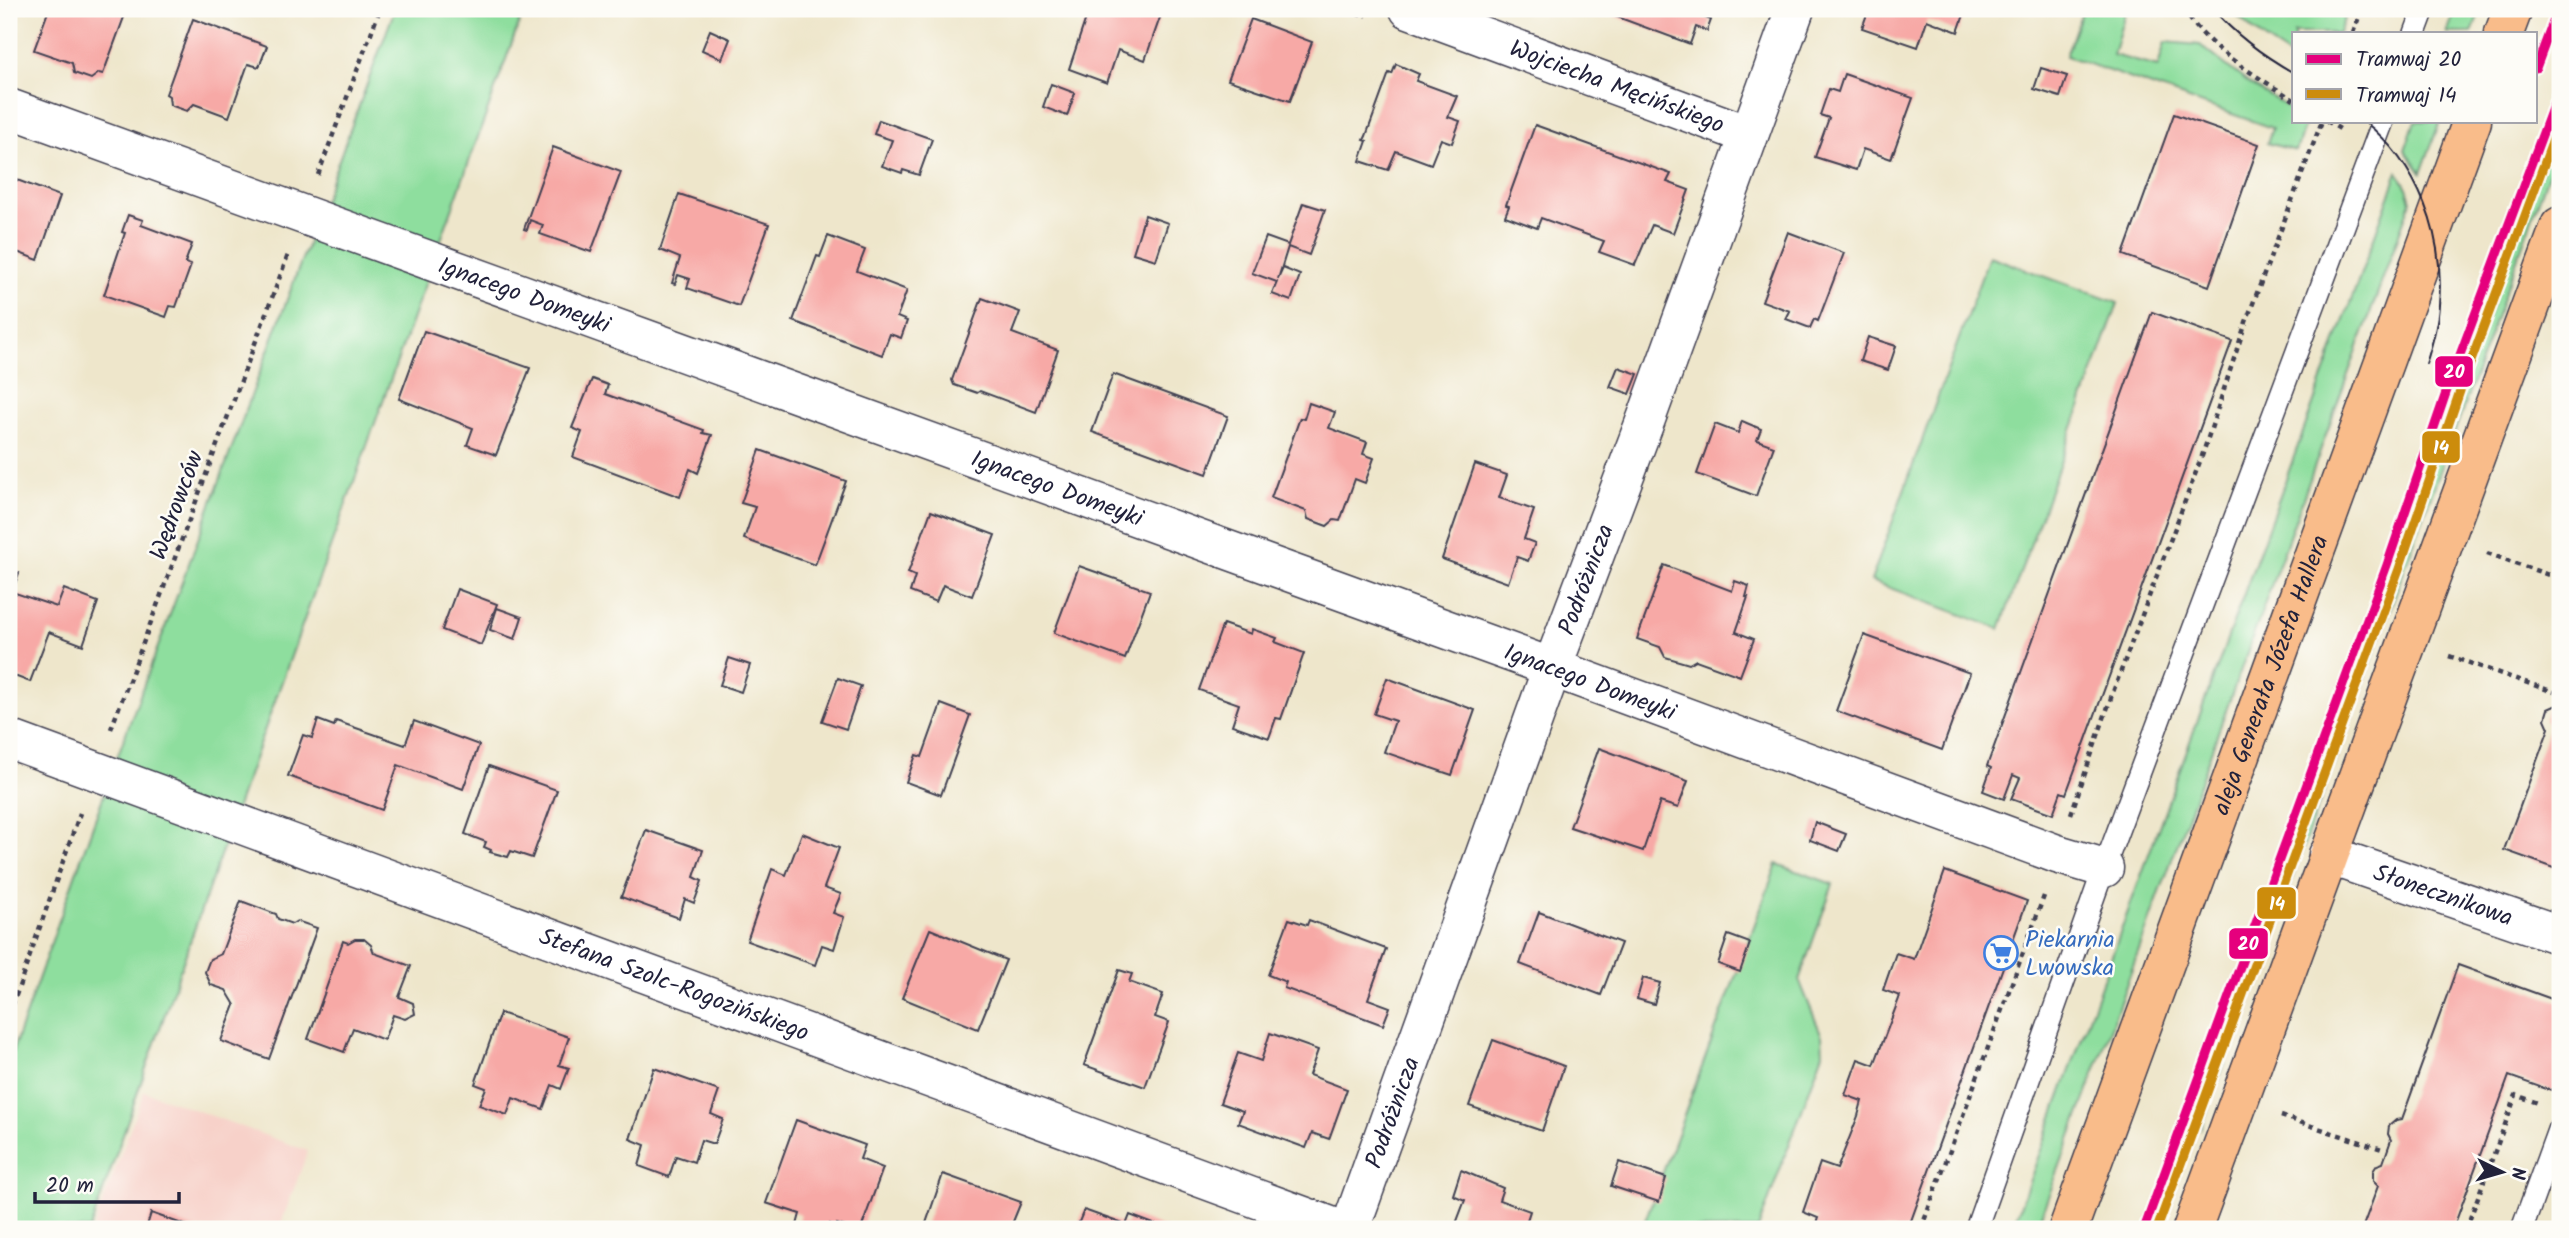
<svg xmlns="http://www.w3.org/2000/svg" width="2569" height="1238" font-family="Kalam,sans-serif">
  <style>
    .built { fill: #f7d1c9 }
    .green { fill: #8ede9e; stroke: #58806c; stroke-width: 2 }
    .building { fill: #f7a9a6 }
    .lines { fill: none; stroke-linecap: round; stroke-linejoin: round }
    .service-casing { stroke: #413f51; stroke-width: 24 }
    .minor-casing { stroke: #413f51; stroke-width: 41 }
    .primary-casing { stroke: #413f51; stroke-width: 41 }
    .path { stroke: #413f51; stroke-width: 4.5; stroke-dasharray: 5 5; stroke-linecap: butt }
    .service { stroke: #fff; stroke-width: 21 }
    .minor { stroke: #fff; stroke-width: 38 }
    .primary { stroke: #f9bc8a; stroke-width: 38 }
    .tram { stroke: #22223b; stroke-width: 2 }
    .tram-1-casing { stroke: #fdfcf7; stroke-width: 14 }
    .tram-2-casing { stroke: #fdfcf7; stroke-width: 14 }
    .tram-1 { stroke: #e5007d; stroke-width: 9 }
    .tram-2 { stroke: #cc8c0c; stroke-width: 9 }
    .labels { text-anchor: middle; stroke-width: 5; stroke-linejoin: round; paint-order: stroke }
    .street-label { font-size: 24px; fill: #22223b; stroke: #fdfcf7 }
    .shop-label { font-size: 24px; fill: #366cbe; stroke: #fdfcf7; text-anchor: start }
    .line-badge { stroke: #fdfcf7; stroke-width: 2.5 }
    .badge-label { font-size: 19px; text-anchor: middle; font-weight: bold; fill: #fff }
  </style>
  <rect width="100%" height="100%" fill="#fdfcf7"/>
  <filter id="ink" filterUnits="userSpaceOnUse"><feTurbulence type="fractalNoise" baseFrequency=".0143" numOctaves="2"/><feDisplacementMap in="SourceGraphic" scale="14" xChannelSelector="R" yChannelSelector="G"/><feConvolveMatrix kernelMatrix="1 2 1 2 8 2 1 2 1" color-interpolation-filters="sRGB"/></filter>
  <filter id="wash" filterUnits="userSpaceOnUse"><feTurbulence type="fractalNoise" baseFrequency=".00686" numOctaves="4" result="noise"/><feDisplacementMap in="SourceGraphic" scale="28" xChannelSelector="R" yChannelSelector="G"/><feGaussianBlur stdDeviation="1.57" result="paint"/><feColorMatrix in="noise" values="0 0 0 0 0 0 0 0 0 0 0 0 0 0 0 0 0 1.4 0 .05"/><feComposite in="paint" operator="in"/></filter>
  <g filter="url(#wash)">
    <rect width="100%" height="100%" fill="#eee6cb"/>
    <!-- built -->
    <polygon class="built" points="144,1091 308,1151 279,1229 93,1229"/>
    <!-- green -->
    <g class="green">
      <polygon points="395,9 524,9 244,787 90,1229 9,1229 9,1061 123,741"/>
      <polygon points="2083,9 2126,9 2113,55 2158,67 2165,42 2200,45 2251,85 2294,111 2294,121 2306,121 2296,151 2267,143 2272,128 2066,56"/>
      <polygon points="2229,9 2348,9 2339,33 2294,33 2294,59 2265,40"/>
      <polygon points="2456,9 2481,9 2472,33 2447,33"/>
      <polygon points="2560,119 2560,142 2201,1128 2196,1110"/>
      <polygon points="2415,121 2440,121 2421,173 2405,150"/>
      <polygon points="2398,172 2407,188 2411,201 2082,1107 2036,1229 2012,1229"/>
      <polygon points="1989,256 2118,303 2000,629 1871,581"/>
      <polygon points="1777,864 1833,884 1799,980 1822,1036 1823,1053 1758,1229 1642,1229"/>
    </g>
    <g id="blocks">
      <!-- building -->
      <g class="building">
        <polygon points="49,9 127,9 103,74 99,73 91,79 74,73 72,63 34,50"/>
        <polygon points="1089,9 1163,9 1145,60 1118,50 1107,83 1069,69"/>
        <polygon points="1606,9 1703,9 1701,16 1711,20 1707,31 1696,27 1690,44 1604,12"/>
        <polygon points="1869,9 1966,9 1958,32 1927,20 1918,47 1862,28"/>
        <polygon points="193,19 267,46 259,67 248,64 229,117 194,104 187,111 170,105 169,96 166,94"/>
        <polygon points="1251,19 1312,42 1290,101 1228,80"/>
        <polygon points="710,30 730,39 722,59 702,50"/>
        <polygon points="1396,64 1419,74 1416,81 1457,96 1448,117 1460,121 1452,143 1441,139 1431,164 1396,151 1388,170 1360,161 1367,141 1364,140 1366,136 1389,73 1392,74"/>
        <polygon points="2041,68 2067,76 2060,97 2034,89"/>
        <polygon points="1844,74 1913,98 1891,159 1863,149 1856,170 1815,157 1829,118 1820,115 1829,89 1838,92"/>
        <polygon points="1051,84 1075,93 1067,116 1043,107"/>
        <polygon points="2174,114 2259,144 2209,286 2123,255"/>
        <polygon points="879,120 932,139 919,175 903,170 902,173 882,166 892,140 874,134"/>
        <polygon points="1535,125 1671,174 1667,182 1689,190 1673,233 1652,225 1635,265 1599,252 1604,241 1541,218 1537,228 1505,216 1509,206 1506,205"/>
        <polygon points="553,147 621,172 591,252 540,234 543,225 530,220 527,230 524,229"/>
        <polygon points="9,177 60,196 38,260 9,249"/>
        <polygon points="679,194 769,224 739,306 687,288 690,279 678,275 675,284 672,283 680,258 660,250"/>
        <polygon points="1303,203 1325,210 1309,255 1288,247 1278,279 1283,268 1300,275 1291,301 1272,294 1277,282 1252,273 1266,237 1288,245"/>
        <polygon points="128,215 143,220 141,225 192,244 185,263 191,265 182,290 176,307 170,306 166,317 104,295 125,233 122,232"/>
        <polygon points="1145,215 1168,223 1156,260 1133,253"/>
        <polygon points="1788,232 1844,253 1818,321 1814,319 1810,328 1786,319 1790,311 1762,301"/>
        <polygon points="828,236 865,250 857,271 907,290 897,317 907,321 901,338 890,334 882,355 793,321 817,256 820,257"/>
        <polygon points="982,298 1020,312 1012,333 1058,350 1036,412 980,391 977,393 954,385 952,380"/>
        <polygon points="2152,312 2232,341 2066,794 2061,792 2053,814 2011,799 2020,778 2013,775 2004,799 1983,791 1991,768 1987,766"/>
        <polygon points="424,331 530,368 496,455 467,445 473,428 399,399"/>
        <polygon points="1868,337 1896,346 1888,370 1860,361"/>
        <polygon points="1618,367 1638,374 1630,394 1610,387"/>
        <polygon points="1113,374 1228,416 1207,474 1092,432"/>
        <polygon points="592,379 608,385 605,394 704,430 703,433 712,435 698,473 690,469 680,497 573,457 582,432 572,428"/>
        <polygon points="1309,403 1335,412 1329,428 1367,442 1363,454 1374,458 1365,483 1355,479 1340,521 1334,520 1327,526 1308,519 1306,511 1271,498 1300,418 1304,419"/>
        <polygon points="1742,421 1761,429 1757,440 1774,446 1756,496 1697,474 1715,424 1738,433"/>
        <polygon points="760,450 846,481 815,565 744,539 755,507 741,503"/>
        <polygon points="1475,464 1507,475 1499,498 1534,510 1524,539 1535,543 1528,561 1517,557 1508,583 1442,559"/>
        <polygon points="931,511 995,535 972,596 943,585 936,602 910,592 915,576 908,573"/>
        <polygon points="1664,565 1732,591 1735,581 1749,586 1746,597 1748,597 1736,632 1754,639 1740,676 1696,660 1689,664 1665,657 1660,647 1637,639"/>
        <polygon points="1079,566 1150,591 1125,659 1054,633"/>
        <polygon points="9,570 19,573 12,592 57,607 64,589 98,602 83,645 49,632 30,682 9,674"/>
        <polygon points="457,589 497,604 481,645 442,630"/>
        <polygon points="497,608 522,617 515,639 490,630"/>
        <polygon points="1223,624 1251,634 1252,629 1277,638 1275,642 1304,653 1281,719 1276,718 1269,738 1232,725 1239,704 1199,690"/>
        <polygon points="1864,635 1970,673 1942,750 1836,711"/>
        <polygon points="729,658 750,665 741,692 720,685"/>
        <polygon points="838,678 861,686 846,729 822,721"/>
        <polygon points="1387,678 1475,710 1452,775 1384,752 1395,721 1374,714"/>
        <polygon points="2560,697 2560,870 2504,850 2549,728 2545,719 2548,709 2557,705"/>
        <polygon points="941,704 970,715 941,795 906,782 916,755 922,757"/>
        <polygon points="318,720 334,726 336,721 405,745 414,721 479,745 463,789 398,765 382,810 288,776 303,735 312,738"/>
        <polygon points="1599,748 1688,781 1678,808 1660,802 1643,851 1570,827"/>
        <polygon points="489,766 557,790 532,858 511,851 508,857 490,852 491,850 484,847 486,842 465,834"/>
        <polygon points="1815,822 1846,834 1839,851 1810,840"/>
        <polygon points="646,830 703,850 694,877 702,881 694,903 685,899 679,918 621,897"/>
        <polygon points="802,833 839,848 824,888 841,894 833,913 844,917 834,949 822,945 815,965 747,941 772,869 786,875"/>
        <polygon points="1945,871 2027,901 1908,1229 1814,1229 1818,1218 1803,1212 1820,1163 1837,1169 1858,1116 1862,1101 1845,1095 1858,1059 1874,1065 1900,996 1883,990 1896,953 1914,959"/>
        <polygon points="241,901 276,914 278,919 292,924 297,921 317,928 269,1059 221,1041 235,1005 226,990 211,985 205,972 210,959 221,954"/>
        <polygon points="1539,912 1621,943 1601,995 1520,964"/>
        <polygon points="1289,919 1307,925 1309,920 1386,949 1368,999 1390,1007 1383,1025 1284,988 1286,982 1268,975"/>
        <polygon points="930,929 1006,960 978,1029 902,998"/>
        <polygon points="1728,935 1750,943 1740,972 1718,964"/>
        <polygon points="355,939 364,939 371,945 374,953 411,966 399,997 413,1003 415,1014 405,1019 393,1015 384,1040 353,1028 344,1052 308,1039 343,941 348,943"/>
        <polygon points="2458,965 2560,1002 2560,1094 2509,1076 2453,1229 2362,1229 2378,1186 2373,1181 2373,1171 2377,1165 2383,1163 2391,1140 2388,1134 2389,1126 2396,1120 2402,1119"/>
        <polygon points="1119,970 1132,974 1129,982 1163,994 1155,1017 1169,1022 1145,1087 1084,1065"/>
        <polygon points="1643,978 1660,983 1654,1004 1637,999"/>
        <polygon points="500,1013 569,1037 559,1065 569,1068 561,1089 552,1085 543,1109 513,1098 507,1115 479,1105 486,1088 475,1084"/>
        <polygon points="1270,1033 1318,1050 1309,1075 1347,1089 1329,1139 1312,1133 1306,1148 1238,1123 1243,1111 1220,1103 1238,1053 1261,1061"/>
        <polygon points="1493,1040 1564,1066 1542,1131 1469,1106"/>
        <polygon points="654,1068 719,1091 711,1114 723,1119 714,1144 701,1140 694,1162 676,1156 669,1177 639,1166 645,1145 630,1139"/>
        <polygon points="796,1120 865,1145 860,1159 883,1168 861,1229 851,1229 837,1224 836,1227 830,1224 828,1229 808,1229 797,1225 800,1214 766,1203"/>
        <polygon points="1619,1162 1666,1178 1659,1202 1611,1186"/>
        <polygon points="1461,1170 1503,1188 1499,1200 1530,1211 1524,1229 1454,1229 1465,1200 1453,1195"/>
        <polygon points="943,1174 1021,1202 1010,1229 924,1229"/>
        <polygon points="1084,1210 1126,1225 1130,1215 1167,1229 1076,1229"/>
        <polygon points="151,1213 196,1229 146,1229"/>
      </g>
    </g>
  </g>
  <g filter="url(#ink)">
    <use href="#blocks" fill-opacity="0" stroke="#413f51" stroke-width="2"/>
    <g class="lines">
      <!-- service casing -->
      <g class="service-casing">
        <g id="service">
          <polyline points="2415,33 2424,9"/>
          <polyline points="1976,1229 2104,868 2383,121"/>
          <polyline points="2522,1229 2558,1130"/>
        </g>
      </g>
      <!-- minor casing -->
      <g class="minor-casing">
        <g id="minor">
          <path id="s1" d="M1409,9L1749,135"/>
          <path id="s2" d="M9,108L1523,657L2057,854L2104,868"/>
          <path id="s3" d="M9,739L1339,1229"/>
          <path id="s4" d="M2328,855L2560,935"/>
          <path id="s5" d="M1350,1229L1552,668L1646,419L1795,9"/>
        </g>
      </g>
      <!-- primary casing -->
      <g class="primary-casing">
        <g id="primary">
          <polyline points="2504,33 2513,9"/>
          <path id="s6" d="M2068,1229L2472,121"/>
          <polyline points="2192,1229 2560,226"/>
        </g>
      </g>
      <!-- path -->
      <g class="path">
        <polyline points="1347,9 1366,16"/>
        <path d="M2184,9C2206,49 2257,76 2294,100"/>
        <polyline points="2353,33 2362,9"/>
        <polyline points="2327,121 2343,131"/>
        <polyline points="318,175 380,9"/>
        <polyline points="2487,553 2560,579"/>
        <polyline points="2449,656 2554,692"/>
        <polyline points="111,729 288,255"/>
        <polyline points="2071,814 2113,692 2202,456 2246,322 2322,121"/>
        <polyline points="9,1015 80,813"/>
        <polyline points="2281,1116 2382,1149"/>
        <polyline points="1921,1229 2044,896"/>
        <polyline points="2466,1229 2516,1095 2538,1103"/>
      </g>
      <!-- service -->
      <use href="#service" class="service"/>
      <!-- minor -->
      <use href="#minor" class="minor"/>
      <!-- primary -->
      <use href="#primary" class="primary"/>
      <!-- tram -->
      <g class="tram">
        <path d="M2213,9C2236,36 2264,56 2294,73"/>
        <path d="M2364,121C2419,165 2445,236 2439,305C2438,325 2432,345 2426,364"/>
      </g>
      <!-- tram-1 casing -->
      <g class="tram-1-casing">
        <g id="tram-1">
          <polyline points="2536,68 2558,9"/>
          <polyline points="2144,1229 2387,565 2448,387 2560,87"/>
        </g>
      </g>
      <!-- tram-2 casing -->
      <g class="tram-2-casing">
        <polyline id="tram-2" points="2157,1229 2399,569 2460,391 2560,121"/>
      </g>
      <!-- tram-1 -->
      <use href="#tram-1" class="tram-1"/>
      <!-- tram-2 -->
      <use href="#tram-2" class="tram-2"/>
    </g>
  </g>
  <!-- icons -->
  <defs>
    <g id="supermarket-ring" transform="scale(1.75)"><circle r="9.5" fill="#fdfcf7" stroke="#3f7fe0" stroke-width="1.5"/><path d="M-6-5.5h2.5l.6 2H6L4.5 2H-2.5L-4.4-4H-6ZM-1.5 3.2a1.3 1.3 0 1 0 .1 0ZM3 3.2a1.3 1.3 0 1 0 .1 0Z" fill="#3f7fe0"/></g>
  </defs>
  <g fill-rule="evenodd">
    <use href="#supermarket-ring" x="2001" y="953"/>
  </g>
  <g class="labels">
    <!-- street labels -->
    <g class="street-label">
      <text dy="8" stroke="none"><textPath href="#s1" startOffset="222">Wojciecha Męcińskiego</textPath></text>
      <text dy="8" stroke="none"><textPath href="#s2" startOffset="548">Ignacego Domeyki</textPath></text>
      <text dy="8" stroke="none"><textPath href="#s2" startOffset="1115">Ignacego Domeyki</textPath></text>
      <text transform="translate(176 505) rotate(-70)" y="8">Wędrowców</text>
      <text dy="8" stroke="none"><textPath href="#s5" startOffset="691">Podróżnicza</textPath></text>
      <text dy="8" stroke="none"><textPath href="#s6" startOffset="590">aleja Generała Józefa Hallera</textPath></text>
      <text dy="8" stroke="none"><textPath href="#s2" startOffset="1682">Ignacego Domeyki</textPath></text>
      <text dy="8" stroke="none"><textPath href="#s4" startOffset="122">Słonecznikowa</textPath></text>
      <text dy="8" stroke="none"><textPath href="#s3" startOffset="709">Stefana Szolc-Rogozińskiego</textPath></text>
      <text dy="8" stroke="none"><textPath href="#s5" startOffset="124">Podróżnicza</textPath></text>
    </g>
    <!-- shop labels -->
    <g class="shop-label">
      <text x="2025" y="947">Piekarnia<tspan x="2025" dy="28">Lwowska</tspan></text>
    </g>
  </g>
  <g class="line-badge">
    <rect x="2434" y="355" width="40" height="33" rx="7" fill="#e5007d"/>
    <rect x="2421" y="430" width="40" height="34" rx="7" fill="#cc8c0c"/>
    <rect x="2256" y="886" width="41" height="34" rx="7" fill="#cc8c0c"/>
    <rect x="2228" y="927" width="41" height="33" rx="7" fill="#e5007d"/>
  </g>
  <g class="badge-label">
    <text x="2454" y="378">20</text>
    <text x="2441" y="454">14</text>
    <text x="2277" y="910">14</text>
    <text x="2248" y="950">20</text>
  </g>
  <!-- margin -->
  <rect width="2569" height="1238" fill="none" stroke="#fdfcf7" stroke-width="35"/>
  <!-- legend -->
  <rect x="2292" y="32" width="245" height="91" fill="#fdfcf7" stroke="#a5a5ac" stroke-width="2"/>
  <rect x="2306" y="54" width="35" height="10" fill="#e5007d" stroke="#a5a5ac" stroke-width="2"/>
  <text x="2356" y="66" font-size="21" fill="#22223b">Tramwaj 20</text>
  <rect x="2306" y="89" width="35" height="10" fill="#cc8c0c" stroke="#a5a5ac" stroke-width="2"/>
  <text x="2356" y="102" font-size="21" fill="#22223b">Tramwaj 14</text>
  <!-- north arrow -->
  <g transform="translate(2502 1172) rotate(95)" stroke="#fdfcf7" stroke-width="5" paint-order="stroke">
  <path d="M0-5L12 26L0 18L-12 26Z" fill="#22223b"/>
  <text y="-10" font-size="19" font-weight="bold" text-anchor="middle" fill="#22223b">N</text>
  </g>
  <!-- scale -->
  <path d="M35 1192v10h144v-10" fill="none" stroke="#22223b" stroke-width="3.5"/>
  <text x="46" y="1192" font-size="21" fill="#22223b" stroke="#fdfcf7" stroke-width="5" paint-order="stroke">20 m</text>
</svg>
